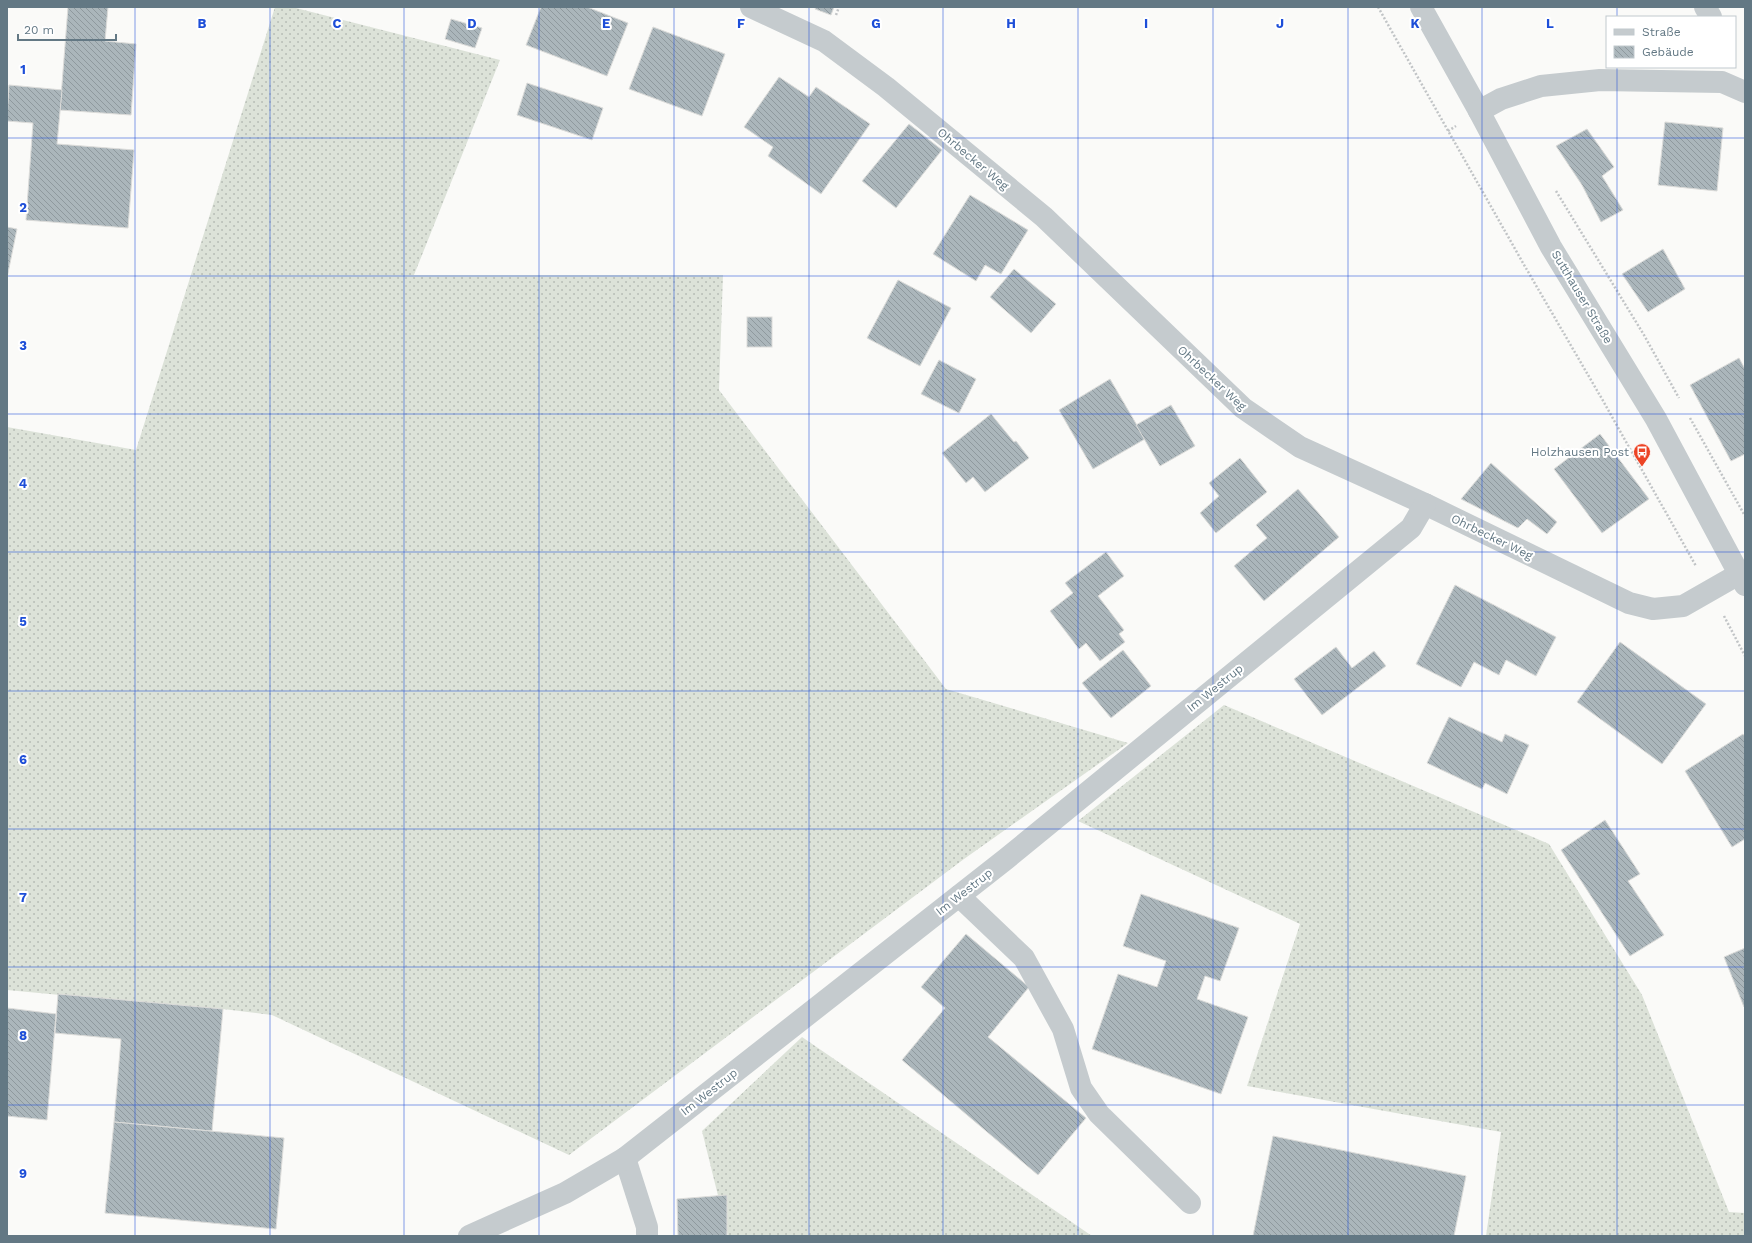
<svg xmlns="http://www.w3.org/2000/svg" width="1752" height="1243" font-family="'Work Sans',sans-serif">
  <style>
    .grass { fill: url(#grass-dots) }
    .building { fill: url(#building-back-hatch); stroke: #dcdcda }
    .lines { fill: none; stroke-linecap: round; stroke-linejoin: round }
    .path { stroke: #c1c4c6; stroke-width: 2.5; stroke-dasharray: 2 2; stroke-linecap: butt }
    .minor { stroke: #c5cbce; stroke-width: 22 }
    .grid { fill: none; stroke: #1d4ed8; stroke-width: 1; stroke-opacity: 0.55 }
    .labels { text-anchor: middle; stroke-width: 4; stroke-linejoin: round; paint-order: stroke }
    .street-label { font-size: 12px; fill: #637884; stroke: #fff }
    .poi-label { font-size: 12px; fill: #637884; stroke: #fff; text-anchor: end }
    .grid-label { font-size: 13px; text-anchor: middle; font-weight: bold; fill: #1d4ed8; stroke: #fff; stroke-width: 4; stroke-linejoin: round; paint-order: stroke }
  </style>
  <defs>
    <pattern id="grass-dots" width="8" height="8" patternUnits="userSpaceOnUse"><rect width="8" height="8" fill="#dce2d8"/><path d="M2 2h.1M6 6h.1" fill="none" stroke="#b6bcb5" stroke-width="1.8" stroke-linecap="round"/></pattern>
    <pattern id="building-back-hatch" width="6" height="6" patternUnits="userSpaceOnUse"><rect width="6" height="6" fill="#abb6bb"/><path d="M-1 5l2 2M0 0l6 6M5-1l2 2" fill="none" stroke="#8f999e"/></pattern>
  </defs>
  <rect width="100%" height="100%" fill="#fafaf8"/>
  <!-- grass -->
  <g class="grass">
    <polygon points="275,7 292,7 500,60 414,275 723,275 719,390 946,689 1128,743 964,859 569,1155 272,1015 223,1009 199,1008 7,990 7,427 136,450"/>
    <polygon points="1224,705 1549,844 1642,995 1729,1212 1745,1213 1745,1236 1486,1236 1501,1132 1247,1086 1300,924 1078,821"/>
    <polygon points="802,1037 1092,1236 728,1236 702,1131"/>
  </g>
  <!-- building -->
  <g class="building">
    <polygon points="68,7 108,7 105,41 136,44 131,115 60,110"/>
    <polygon points="541,7 587,7 628,23 607,76 526,45"/>
    <polygon points="816,7 834,7 831,15 815,9"/>
    <polygon points="451,19 482,28 475,48 445,39"/>
    <polygon points="653,27 725,54 702,116 629,89"/>
    <polygon points="779,77 809,97 816,87 870,124 821,194 768,156 773,147 744,127"/>
    <polygon points="527,83 603,108 592,140 517,115"/>
    <polygon points="9,85 62,90 57,144 134,150 128,228 26,220 33,123 7,121"/>
    <polygon points="1665,122 1723,128 1717,191 1658,185"/>
    <polygon points="909,124 942,150 896,208 862,181"/>
    <polygon points="1587,129 1614,167 1602,176 1623,210 1601,222 1582,185 1556,146"/>
    <polygon points="970,195 1028,230 1001,274 985,265 976,281 933,254"/>
    <polygon points="7,227 17,229 7,278"/>
    <polygon points="1663,249 1685,289 1648,312 1622,274"/>
    <polygon points="1014,269 1056,304 1031,333 990,297"/>
    <polygon points="898,280 951,308 920,366 867,338"/>
    <rect x="747" y="317" width="25" height="30"/>
    <polygon points="1739,358 1745,369 1745,454 1731,461 1690,385"/>
    <polygon points="939,360 976,379 959,413 921,394"/>
    <polygon points="1110,379 1145,439 1093,469 1059,410"/>
    <polygon points="1171,405 1195,446 1160,466 1136,425"/>
    <polygon points="991,414 1014,442 1016,441 1029,458 985,492 973,477 966,483 942,453"/>
    <polygon points="1600,434 1649,499 1602,533 1554,469"/>
    <polygon points="1240,458 1267,492 1216,533 1200,513 1219,496 1209,483"/>
    <polygon points="1491,463 1557,522 1547,534 1527,519 1518,528 1461,499"/>
    <polygon points="1298,489 1339,537 1264,601 1234,566 1267,538 1256,525"/>
    <polygon points="1106,552 1124,576 1098,596 1124,630 1119,634 1125,642 1100,661 1086,643 1079,649 1050,611 1073,593 1065,583"/>
    <polygon points="1455,585 1556,637 1536,676 1506,660 1499,675 1474,662 1461,687 1416,664"/>
    <polygon points="1620,642 1706,704 1662,764 1577,702"/>
    <polygon points="1336,647 1352,668 1374,651 1386,666 1322,715 1294,679"/>
    <polygon points="1123,650 1151,686 1111,718 1082,683"/>
    <polygon points="1449,717 1502,742 1505,734 1529,745 1507,794 1485,783 1482,789 1427,763"/>
    <polygon points="1743,734 1745,737 1745,839 1732,847 1685,771"/>
    <polygon points="1605,820 1640,874 1628,881 1664,935 1630,956 1561,850"/>
    <polygon points="1141,894 1239,928 1220,981 1205,976 1197,999 1248,1017 1221,1094 1092,1049 1118,974 1157,987 1166,961 1123,946"/>
    <polygon points="966,934 1029,987 988,1037 1086,1118 1038,1175 902,1060 945,1008 921,987"/>
    <polygon points="1745,948 1745,1007 1744,1007 1724,957"/>
    <polygon points="58,994 223,1009 212,1131 114,1122 121,1039 55,1033"/>
    <polygon points="7,1008 56,1014 47,1120 7,1116"/>
    <polygon points="114,1122 284,1138 276,1229 105,1213"/>
    <polygon points="1273,1136 1466,1176 1454,1236 1253,1236"/>
    <polygon points="727,1195 727,1236 678,1236 677,1199"/>
  </g>
  <g class="lines">
    <!-- path -->
    <g class="path">
      <polyline points="1378,7 1523,263 1602,399 1696,566"/>
      <polyline points="836,15 839,7"/>
      <polyline points="1448,131 1456,126"/>
      <polyline points="1556,191 1644,335 1679,398"/>
      <polyline points="1690,418 1745,516"/>
      <polyline points="1724,616 1745,656"/>
    </g>
    <!-- minor -->
    <g class="minor">
      <polyline points="751,7 824,41 886,87 1044,217 1243,408 1300,447 1425,504 1629,603 1653,609 1683,606 1739,574"/>
      <polyline points="1421,7 1479,111 1551,247 1656,419 1745,585"/>
      <polyline points="1705,7 1711,17"/>
      <polyline points="1479,111 1501,99 1541,86 1600,80 1722,82 1745,92"/>
      <polyline points="959,896 1024,958 1063,1029 1081,1088 1099,1114 1190,1203"/>
      <polyline points="625,1158 647,1227 647,1236"/>
      <polyline points="469,1236 565,1193 625,1158 1006,859 1411,528 1425,504"/>
    </g>
  </g>
  <!-- grid -->
  <path class="grid" d="M135,7V1236M270,7V1236M404,7V1236M539,7V1236M674,7V1236M809,7V1236M943,7V1236M1078,7V1236M1213,7V1236M1348,7V1236M1482,7V1236M1617,7V17M1617,67V1236M7,138H1745M7,276H1745M7,414H1745M7,552H1745M7,691H1745M7,829H1745M7,967H1745M7,1105H1745"/>
  <!-- icons -->
  <defs>
    <g id="bus-pin" transform="scale(0.9)"><path d="M0 17L-7.5 6A9.5 9.5 0 1 1 7.5 6Z" fill="#ec4425" stroke="#fff"/><path d="M-5-6H5V4H4V6H2V4H-2V6H-4V4H-5ZM-3.5-4V0h7V-4ZM-3.5 1.2v1.5H-2V1.2ZM2 1.2v1.5H3.5V1.2Z" fill="#fff"/></g>
  </defs>
  <g fill-rule="evenodd">
    <use href="#bus-pin" x="1642" y="452"/>
  </g>
  <g class="labels">
    <!-- street labels -->
    <g class="street-label">
      <text transform="translate(973 159) rotate(40)" y="4">Ohrbecker Weg</text>
      <text transform="translate(1582 297) rotate(59)" y="4">Sutthauser Straße</text>
      <text transform="translate(1212 378) rotate(43)" y="4">Ohrbecker Weg</text>
      <text transform="translate(1492 537) rotate(26)" y="4">Ohrbecker Weg</text>
      <text transform="translate(1215 688) rotate(-39)" y="4">Im Westrup</text>
      <text transform="translate(964 892) rotate(-38)" y="4">Im Westrup</text>
      <text transform="translate(709 1092) rotate(-38)" y="4">Im Westrup</text>
    </g>
    <!-- poi labels -->
    <g class="poi-label">
      <text x="1629" y="456">Holzhausen Post</text>
    </g>
  </g>
  <g class="grid-label">
    <text x="202" y="28">B</text>
    <text x="337" y="28">C</text>
    <text x="472" y="28">D</text>
    <text x="606" y="28">E</text>
    <text x="741" y="28">F</text>
    <text x="876" y="28">G</text>
    <text x="1011" y="28">H</text>
    <text x="1146" y="28">I</text>
    <text x="1280" y="28">J</text>
    <text x="1415" y="28">K</text>
    <text x="1550" y="28">L</text>
    <text x="23" y="74">1</text>
    <text x="23" y="212">2</text>
    <text x="23" y="350">3</text>
    <text x="23" y="488">4</text>
    <text x="23" y="626">5</text>
    <text x="23" y="764">6</text>
    <text x="23" y="902">7</text>
    <text x="23" y="1040">8</text>
    <text x="23" y="1178">9</text>
  </g>
  <!-- border -->
  <rect width="1752" height="1243" fill="none" stroke="#637884" stroke-width="16"/>
  <!-- legend -->
  <rect x="1606" y="16" width="130" height="52" fill="#ffffff" stroke="#c1c9ce"/>
  <rect x="1614" y="29" width="20" height="6" fill="#c5cbce" stroke="#c1c9ce"/>
  <text x="1642" y="36" font-size="12" fill="#637884">Straße</text>
  <rect x="1614" y="46" width="20" height="12" fill="url(#building-back-hatch)" stroke="#c1c9ce"/>
  <text x="1642" y="56" font-size="12" fill="#637884">Gebäude</text>
  <!-- scale -->
  <path d="M18 34v6h98v-6" fill="none" stroke="#637884" stroke-width="2"/>
  <text x="24" y="34" font-size="12" fill="#637884" stroke="#ffffff" stroke-width="3" paint-order="stroke">20 m</text>
</svg>
